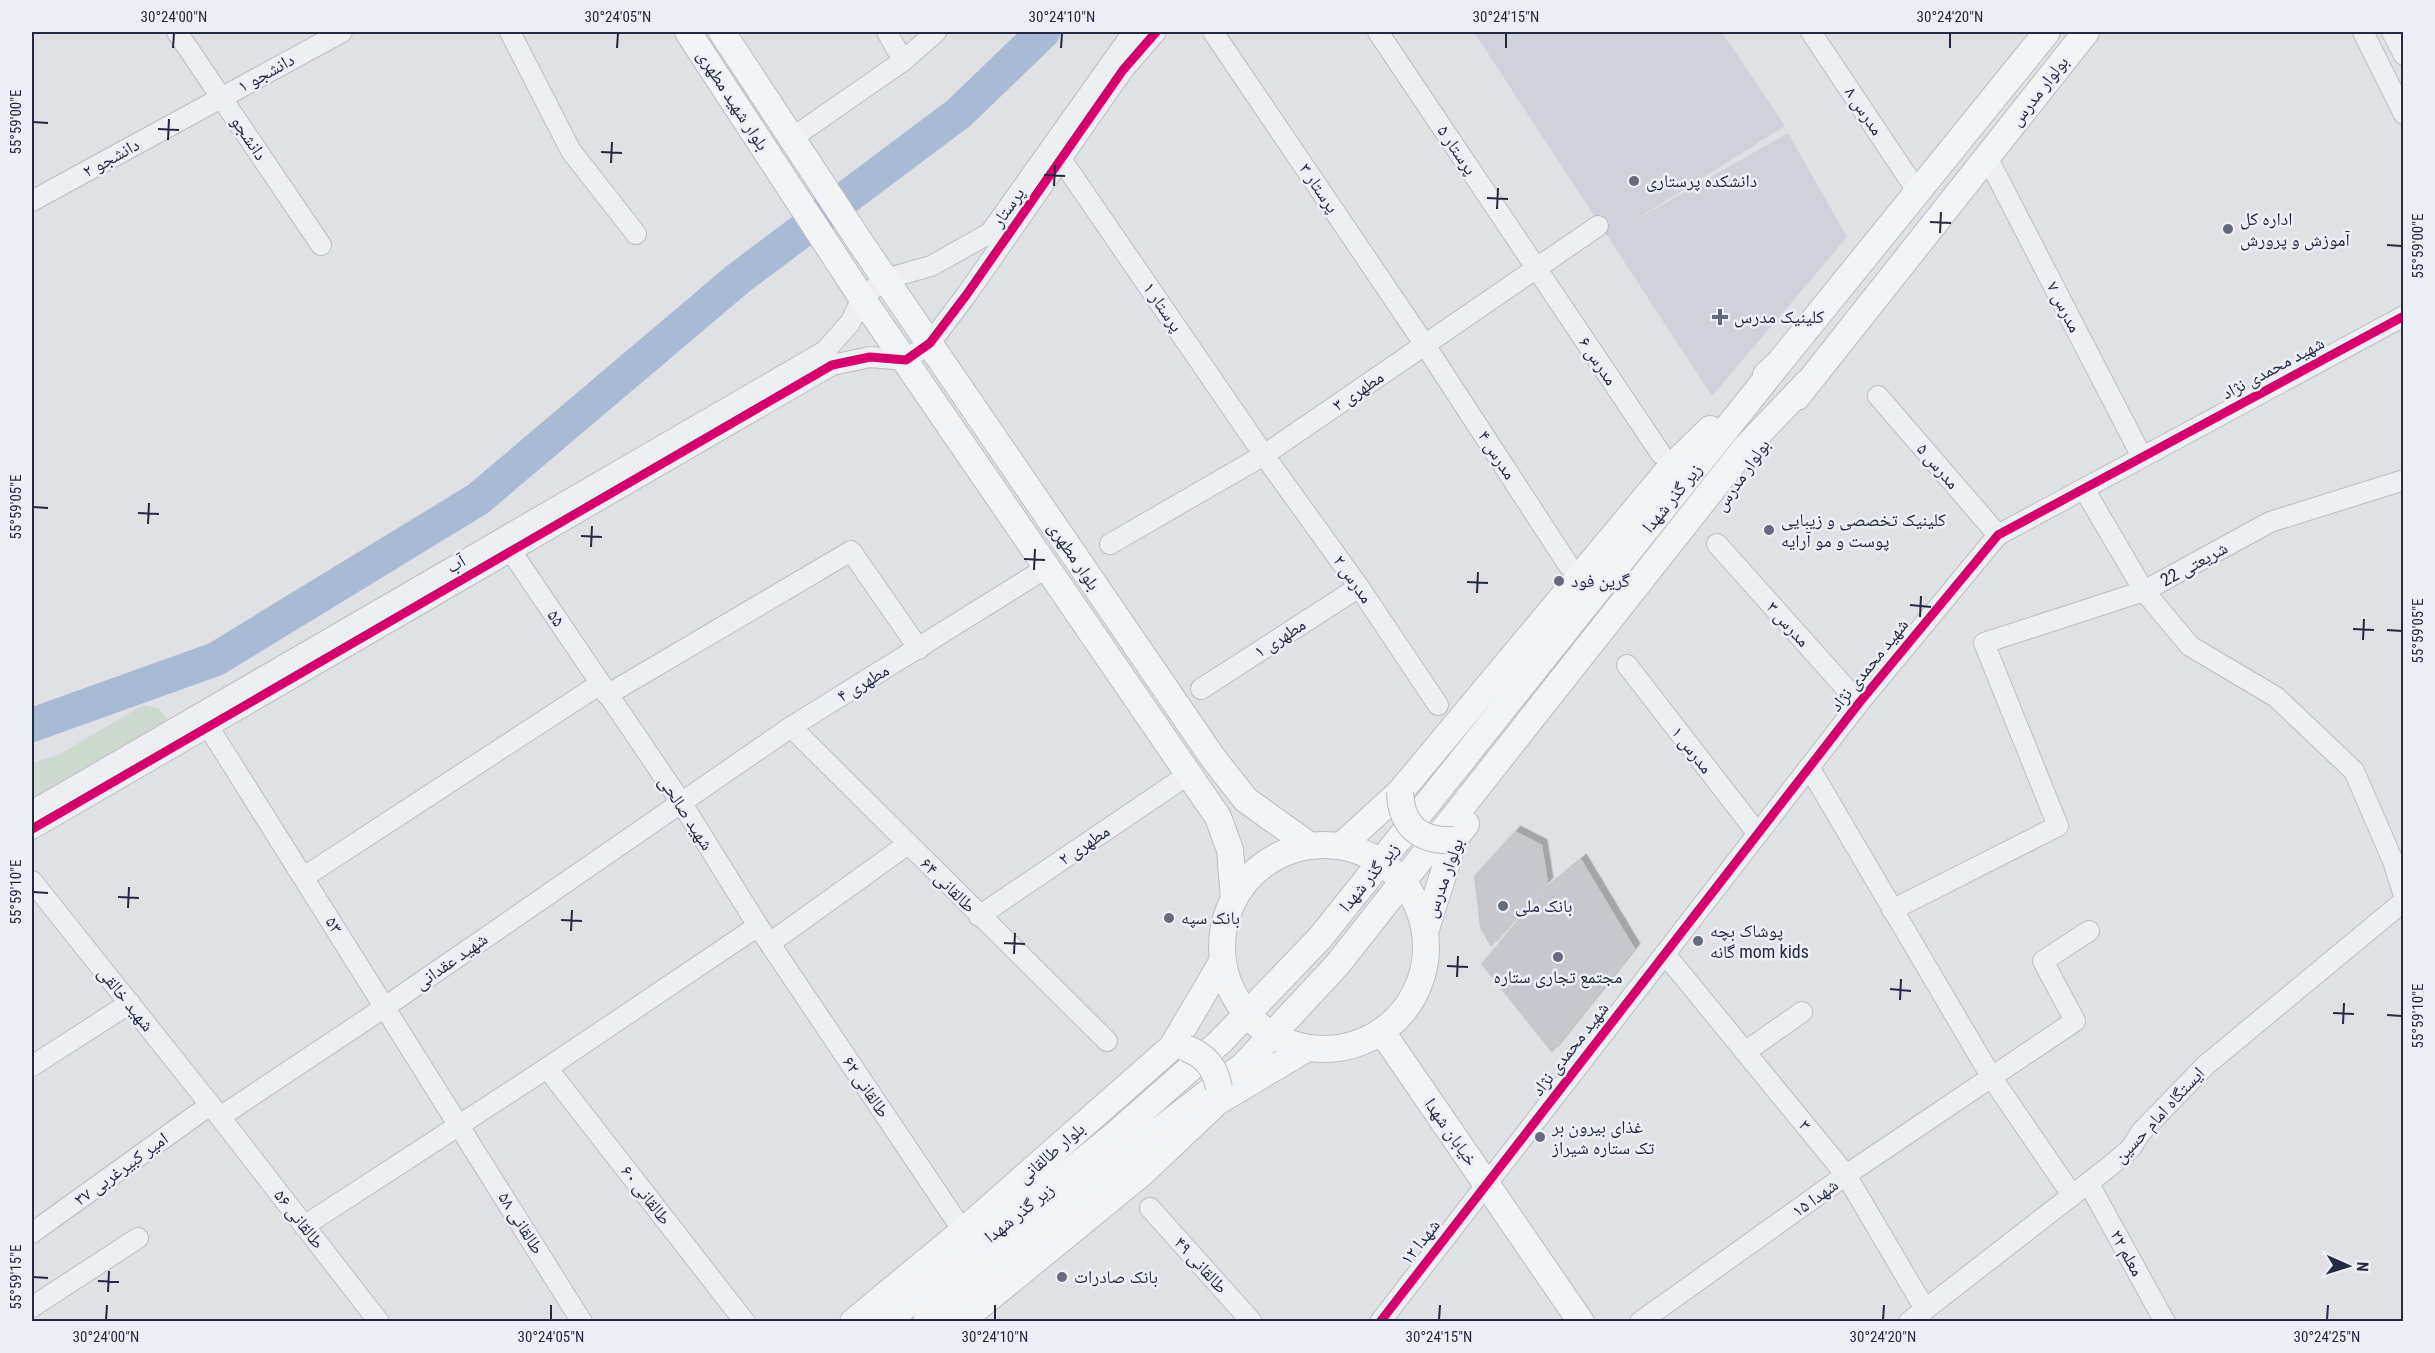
<svg xmlns="http://www.w3.org/2000/svg" width="2435" height="1353" font-family="'Roboto Condensed','Noto Naskh Arabic',sans-serif">
  <style>
    .built { fill: #cfd2db }
    .green { fill: #ced9cf }
    .lines { fill: none; stroke-linecap: round; stroke-linejoin: round }
    .river { stroke: #aab9d4; stroke-width: 34 }
    .building { fill: #c6c8ce; filter: url(#shadow) }
    .minor-casing { stroke: #bcbec3; stroke-width: 22 }
    .major-casing { stroke: #bbbec3; stroke-width: 28 }
    .minor { stroke: #eeeff2; stroke-width: 20 }
    .major { stroke: #f3f4f5; stroke-width: 26 }
    .major-bridge-casing { stroke: #bbbec3; stroke-width: 28; stroke-linecap: butt }
    .major-bridge { stroke: #f3f4f5; stroke-width: 26 }
    .cycleway-casing { stroke: #eceff6; stroke-width: 13 }
    .cycleway { stroke: #d6006c; stroke-width: 9 }
    .ticks { fill: none; stroke: #242b40; stroke-width: 2 }
    .poi-dot { fill: #656b7a; stroke: #eceff6; stroke-width: 2 }
    .labels { text-anchor: middle; stroke-width: 5; stroke-linejoin: round; paint-order: stroke }
    .street-label { font-size: 18px; fill: #242b40; stroke: #eceff6 }
    .poi-label { font-size: 18px; fill: #242b40; stroke: #eceff6; text-anchor: start }
    .neatline { fill: none; stroke: #242b40; stroke-width: 2 }
    .ticks-label { font-size: 15px; text-anchor: middle; fill: #242b40 }
  </style>
  <defs>
    <filter id="shadow"><feDropShadow dx="5.5" dy="-5.5" stdDeviation="0" flood-color="#0004"/></filter>
  </defs>
  <rect width="100%" height="100%" fill="#dfe1e5"/>
  <!-- built -->
  <polygon class="built" points="1474,32 1722,32 1785,126 1627,225 1788,133 1847,237 1712,396"/>
  <!-- green -->
  <polygon class="green" points="143,705 158,708 167,719 167,730 32,808 32,763 58,755"/>
  <g class="lines">
    <!-- river -->
    <polyline class="river" points="32,725 216,659 478,499 739,278 959,113 1043,32"/>
  </g>
  <!-- building -->
  <g class="building">
    <polygon points="1515,831 1542,845 1548,883 1491,947 1480,928 1474,876"/>
    <polygon points="1581,859 1635,949 1552,1053 1481,964 1539,894"/>
  </g>
  <g class="lines">
    <!-- minor casing -->
    <g class="minor-casing">
      <g id="minor">
        <polyline points="177,32 321,245"/>
        <polyline points="510,32 571,151 636,234"/>
        <polyline points="887,32 903,61"/>
        <polyline points="1213,32 1425,345 1569,566"/>
        <polyline points="1378,32 1661,454"/>
        <polyline points="1811,32 1917,191"/>
        <polyline points="2363,32 2404,114"/>
        <polyline points="2392,32 2404,55"/>
        <polyline points="792,138 903,61 936,32"/>
        <polyline points="1987,157 2142,457"/>
        <polyline points="1061,159 1264,455 1359,587 1438,705"/>
        <polyline points="32,201 342,32"/>
        <polyline points="1878,396 1998,535"/>
        <polyline points="2084,489 2144,591 2190,646 2276,697 2354,771 2393,861 2404,896"/>
        <polyline points="1110,544 1264,455 1598,226"/>
        <polyline points="1717,544 1859,703"/>
        <polyline points="511,551 681,802 758,926 963,1231"/>
        <polyline points="1627,665 1758,834"/>
        <polyline points="1201,689 1359,587"/>
        <polyline points="607,695 851,551 919,649"/>
        <polyline points="208,726 582,1322"/>
        <polyline points="791,727 1107,1041"/>
        <polyline points="1809,767 1992,1078 2072,1195"/>
        <polyline points="32,811 825,351 850,323 862,298 885,279 931,266 990,233 1133,32"/>
        <polyline points="32,829 832,365 870,357 906,360 930,343 967,294 1123,70 1156,32"/>
        <polyline points="304,877 600,684"/>
        <polyline points="32,881 220,1117 379,1322"/>
        <polyline points="1892,910 2058,826 1984,643 2144,591 2270,522 2404,480"/>
        <polyline points="979,916 1189,774"/>
        <polyline points="770,943 908,844"/>
        <polyline points="1665,954 1846,1175 1925,1309"/>
        <polyline points="1745,1052 1802,1012"/>
        <polyline points="32,1066 130,1003"/>
        <polyline points="547,1068 745,1322"/>
        <polyline points="220,1117 385,1007 791,727 1046,568"/>
        <polyline points="2089,1184 2165,1322"/>
        <polyline points="1150,1208 1252,1322"/>
        <polyline points="304,1226 547,1068 758,926"/>
        <polyline points="32,1233 210,1105"/>
        <polyline points="32,1307 138,1238"/>
        <polyline points="1380,1322 1859,703 1998,535 2404,316"/>
        <polyline points="1640,1322 1846,1175 2075,1021 2043,961 2089,931"/>
        <polyline points="1909,1322 2110,1166 2131,1148 2141,1132 2206,1065 2404,901"/>
      </g>
    </g>
    <!-- major casing -->
    <g class="major-casing">
      <g id="major">
        <polyline points="688,32 862,298 1218,817 1230,850 1234,899"/>
        <polyline points="722,32 862,245 1213,758 1246,800 1309,845"/>
        <polyline points="1766,375 1779,363 2047,32"/>
        <polyline points="1797,397 2086,32"/>
        <circle cx="1324" cy="947" r="102"/>
        <polyline points="1341,846 1400,792 1670,468 1710,429"/>
        <polyline points="1425,932 1454,840 1466,824"/>
        <polyline points="1382,1032 1581,1322"/>
        <polyline points="853,1322 963,1231 1172,1047 1222,962"/>
        <polyline points="886,1322 1117,1133 1220,1042 1320,938 1779,363"/>
        <polyline points="926,1322 1132,1151 1244,1065 1337,965 1745,448 1807,383"/>
        <polyline points="960,1322 1141,1174 1217,1102 1306,1049"/>
      </g>
    </g>
    <!-- minor -->
    <use href="#minor" class="minor"/>
    <!-- major -->
    <use href="#major" class="major"/>
    <!-- major-bridge casing -->
    <g class="major-bridge-casing">
      <g id="major-bridge">
        <path d="M1400,792C1401,826 1420,842 1454,840"/>
        <path d="M1186,1048C1206,1056 1215,1067 1219,1088"/>
      </g>
    </g>
    <!-- major-bridge -->
    <use href="#major-bridge" class="major-bridge"/>
    <!-- cycleway casing -->
    <g class="cycleway-casing">
      <g id="cycleway">
        <polyline points="32,829 832,365 870,357 906,360 930,343 967,294 1123,70 1156,32"/>
        <polyline points="1380,1322 1859,703 1998,535 2404,316"/>
      </g>
    </g>
    <!-- cycleway -->
    <use href="#cycleway" class="cycleway"/>
  </g>
  <!-- ticks -->
  <path class="ticks" d="M173,48L174,33M617,48L618,33M1061,48L1062,33M1506,48V33M1950,48V33M33,122L48,123M158,129L179,130M168,140L169,119M601,152L622,153M611,163L612,142M1044,175L1065,176M1054,186L1055,165M1487,198L1508,199M1497,209L1498,188M1930,222L1951,223M1940,233L1941,212M2387,245L2402,246M33,507L48,508M138,513L159,514M148,524L149,503M581,536L602,537M591,547L592,526M1024,559L1045,560M1034,570L1035,549M1467,582L1488,583M1477,593L1478,572M1910,605L1931,607M1920,617L1921,596M2353,629L2374,630M2387,630L2402,631M2363,640L2364,619M33,892L48,893M118,897L139,898M128,908L129,887M561,920L582,921M571,931L572,910M1004,943L1025,944M1014,954L1015,933M1447,966L1468,967M1457,977L1458,956M1890,989L1911,991M1900,1000L1901,979M2333,1013L2354,1014M2387,1015L2402,1016M2343,1024L2344,1003M33,1277L48,1278M98,1281L119,1282M108,1292L109,1271M106,1320L107,1305M551,1320V1305M995,1320V1305M1439,1320L1440,1305M1883,1320L1884,1305M2327,1320L2328,1305"/>
  <!-- markers -->
  <g class="poi-dot">
    <circle cx="1634" cy="181" r="6"/>
    <circle cx="2228" cy="229" r="6"/>
    <path d="M1717 308h6v6h6v6h-6v6h-6v-6h-6v-6h6z"/>
    <circle cx="1769" cy="530" r="6"/>
    <circle cx="1559" cy="581" r="6"/>
    <circle cx="1503" cy="906" r="6"/>
    <circle cx="1169" cy="918" r="6"/>
    <circle cx="1698" cy="941" r="6"/>
    <circle cx="1558" cy="957" r="6"/>
    <circle cx="1540" cy="1137" r="6"/>
    <circle cx="1062" cy="1277" r="6"/>
  </g>
  <g class="labels">
    <!-- street labels -->
    <g class="street-label">
      <text transform="translate(266 73) rotate(-29)" y="6">دانشجو ۱</text>
      <text transform="translate(2039 91) rotate(-52)" y="6">بولوار مدرس</text>
      <text transform="translate(733 100) rotate(57)" y="6">بلوار شهید مطهری</text>
      <text transform="translate(1864 111) rotate(56)" y="6">مدرس ۸</text>
      <text transform="translate(249 138) rotate(56)" y="6">دانشجو</text>
      <text transform="translate(1457 150) rotate(56)" y="6">پرستار ۵</text>
      <text transform="translate(111 158) rotate(-29)" y="6">دانشجو ۲</text>
      <text transform="translate(1319 188) rotate(56)" y="6">پرستار ۳</text>
      <text transform="translate(1008 207) rotate(-55)" y="6">پرستار</text>
      <text transform="translate(1163 307) rotate(56)" y="6">پرستار ۱</text>
      <text transform="translate(2064 307) rotate(63)" y="6">مدرس ۷</text>
      <text transform="translate(1598 361) rotate(56)" y="6">مدرس ۶</text>
      <text transform="translate(2273 368) rotate(-28)" y="6">شهید محمدی نژاد</text>
      <text transform="translate(1358 391) rotate(-34)" y="6">مطهری ۳</text>
      <text transform="translate(1497 455) rotate(57)" y="6">مدرس ۴</text>
      <text transform="translate(1938 466) rotate(49)" y="6">مدرس ۵</text>
      <text transform="translate(1742 475) rotate(-55)" y="6">بولوار مدرس</text>
      <text transform="translate(1672 498) rotate(-51)" y="6">زیر گذر شهدا</text>
      <text transform="translate(1074 556) rotate(56)" y="6">بلوار مطهری</text>
      <text transform="translate(456 564) rotate(-30)" y="6">آب</text>
      <text transform="translate(2194 564) rotate(-29)" y="6">شریعتی 22</text>
      <text transform="translate(1353 579) rotate(55)" y="6">مدرس ۲</text>
      <text transform="translate(556 618) rotate(56)" y="6">۵۵</text>
      <text transform="translate(1788 624) rotate(48)" y="6">مدرس ۳</text>
      <text transform="translate(1280 638) rotate(-33)" y="6">مطهری ۱</text>
      <text transform="translate(1869 665) rotate(-51)" y="6">شهید محمدی نژاد</text>
      <text transform="translate(863 683) rotate(-31)" y="6">مطهری ۴</text>
      <text transform="translate(1692 750) rotate(52)" y="6">مدرس ۱</text>
      <text transform="translate(686 813) rotate(57)" y="6">شهید صالحی</text>
      <text transform="translate(1084 845) rotate(-34)" y="6">مطهری ۲</text>
      <text transform="translate(1369 877) rotate(-51)" y="6">زیر گذر شهدا</text>
      <text transform="translate(1444 878) rotate(-70)" y="6">بولوار مدرس</text>
      <text transform="translate(948 885) rotate(45)" y="6">طالقانی ۶۴</text>
      <text transform="translate(334 925) rotate(58)" y="6">۵۳</text>
      <text transform="translate(451 961) rotate(-35)" y="6">شهید عقدانی</text>
      <text transform="translate(126 999) rotate(51)" y="6">شهید خالقی</text>
      <text transform="translate(1570 1049) rotate(-52)" y="6">شهید محمدی نژاد</text>
      <text transform="translate(866 1087) rotate(56)" y="6">طالقانی ۶۲</text>
      <text transform="translate(2159 1115) rotate(-47)" y="6">ایستگاه امام حسین</text>
      <text transform="translate(1805 1125) rotate(51)" y="6">۳</text>
      <text transform="translate(1451 1132) rotate(55)" y="6">خیابان شهدا</text>
      <text transform="translate(1051 1153) rotate(-41)" y="6">بلوار طالقانی</text>
      <text transform="translate(121 1169) rotate(-36)" y="6">امیر کبیرغربی ۳۷</text>
      <text transform="translate(646 1195) rotate(52)" y="6">طالقانی ۶۰</text>
      <text transform="translate(1815 1198) rotate(-36)" y="6">شهدا ۱۵</text>
      <text transform="translate(1019 1213) rotate(-39)" y="6">زیر گذر شهدا</text>
      <text transform="translate(299 1219) rotate(52)" y="6">طالقانی ۵۶</text>
      <text transform="translate(521 1223) rotate(58)" y="6">طالقانی ۵۸</text>
      <text transform="translate(1420 1242) rotate(-52)" y="6">۱۲ شهدا</text>
      <text transform="translate(2127 1253) rotate(61)" y="6">معلم ۲۲</text>
      <text transform="translate(1201 1265) rotate(48)" y="6">طالقانی ۴۹</text>
    </g>
    <!-- poi labels -->
    <g class="poi-label">
      <text x="1646" y="187">دانشکده پرستاری</text>
      <text x="2240" y="225">اداره کل<tspan x="2240" dy="21">آموزش و پرورش</tspan></text>
      <text x="1734" y="323">کلینیک مدرس</text>
      <text x="1781" y="526">کلینیک تخصصی و زیبایی<tspan x="1781" dy="21">پوست و مو آرایه</tspan></text>
      <text x="1571" y="587">گرین فود</text>
      <text x="1515" y="912">بانک ملی</text>
      <text x="1181" y="924">بانک سپه</text>
      <text x="1710" y="937">پوشاک بچه<tspan x="1710" dy="21">گانه mom kids</tspan></text>
      <text x="1558" y="983" text-anchor="middle">مجتمع تجاری ستاره</text>
      <text x="1552" y="1133">غذای بیرون بر<tspan x="1552" dy="21">تک ستاره شیراز</tspan></text>
      <text x="1074" y="1283">بانک صادرات</text>
    </g>
  </g>
  <!-- border -->
  <rect width="2435" height="1353" fill="none" stroke="#eceff6" stroke-width="66"/>
  <!-- north arrow -->
  <g transform="translate(2348 1266) rotate(93)" stroke="#eceff6" stroke-width="4.5" paint-order="stroke">
  <path d="M0-4.5L10 22L0 15L-10 22Z" fill="#242b40"/>
  <text y="-9" font-size="16" font-weight="bold" text-anchor="middle" fill="#242b40">N</text>
  </g>
  <rect x="33" y="33" width="2369" height="1287" class="neatline"/>
  <g class="ticks-label">
    <text x="174" y="22">30°24'00"N</text>
    <text x="618" y="22">30°24'05"N</text>
    <text x="1062" y="22">30°24'10"N</text>
    <text x="1506" y="22">30°24'15"N</text>
    <text x="1950" y="22">30°24'20"N</text>
    <text transform="translate(16 122) rotate(-90)" y="5">55°59'00"E</text>
    <text transform="translate(2418 246) rotate(-90)" y="5">55°59'00"E</text>
    <text transform="translate(16 507) rotate(-90)" y="5">55°59'05"E</text>
    <text transform="translate(2418 631) rotate(-90)" y="5">55°59'05"E</text>
    <text transform="translate(16 892) rotate(-90)" y="5">55°59'10"E</text>
    <text transform="translate(2418 1016) rotate(-90)" y="5">55°59'10"E</text>
    <text transform="translate(16 1277) rotate(-90)" y="5">55°59'15"E</text>
    <text x="106" y="1342">30°24'00"N</text>
    <text x="551" y="1342">30°24'05"N</text>
    <text x="995" y="1342">30°24'10"N</text>
    <text x="1439" y="1342">30°24'15"N</text>
    <text x="1883" y="1342">30°24'20"N</text>
    <text x="2327" y="1342">30°24'25"N</text>
  </g>
</svg>
